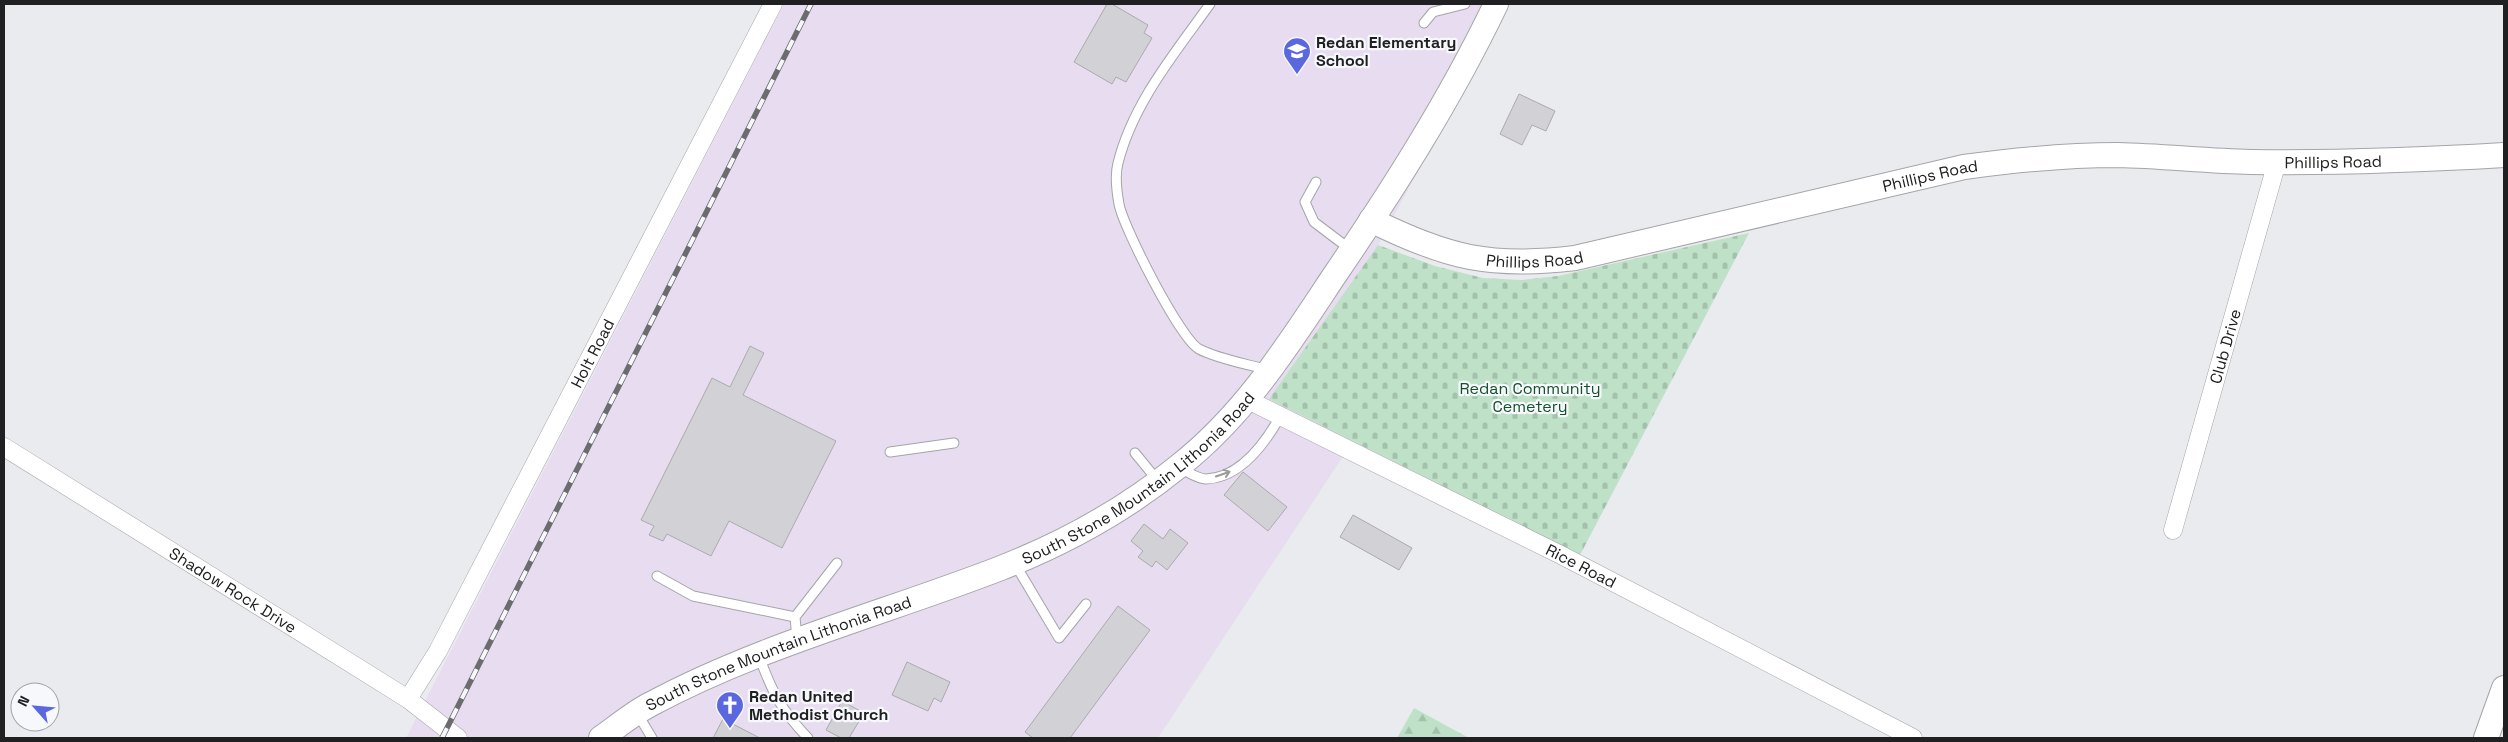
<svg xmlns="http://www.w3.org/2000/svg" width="2508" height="742" font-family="'Space Grotesk',sans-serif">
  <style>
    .commercial { fill: #e8dcf0 }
    .forest { fill: url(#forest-firs) }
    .cemetery { fill: url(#cemetery-stones) }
    .building { fill: #d2d1d5; stroke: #acaaae }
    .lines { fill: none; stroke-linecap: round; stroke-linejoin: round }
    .lane-casing { stroke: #a4a5a8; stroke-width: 11 }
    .street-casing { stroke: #a4a5a8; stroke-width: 19 }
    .secondary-casing { stroke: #a4a5a8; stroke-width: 26 }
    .lane { stroke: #fff; stroke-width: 9 }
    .street { stroke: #fff; stroke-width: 18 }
    .secondary { stroke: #fff; stroke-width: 24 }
    .rail-casing { stroke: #6c6c6f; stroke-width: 5.5 }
    .rail { stroke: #f7f8fc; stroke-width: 4; stroke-dasharray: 11; stroke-linecap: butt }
    .oneway { stroke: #9b9b9c }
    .labels { text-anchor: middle; stroke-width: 4.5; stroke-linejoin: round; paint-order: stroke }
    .poi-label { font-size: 16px; font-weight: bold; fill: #202022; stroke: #f7f8fc; text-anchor: start }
    .street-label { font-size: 16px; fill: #202022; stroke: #f7f8fc }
    .park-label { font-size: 16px; fill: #13502c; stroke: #f7f8fc }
  </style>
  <defs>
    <pattern id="forest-firs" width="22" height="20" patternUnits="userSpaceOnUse" patternTransform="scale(1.25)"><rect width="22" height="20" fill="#bee1c7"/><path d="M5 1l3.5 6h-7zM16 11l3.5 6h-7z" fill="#a3c1ab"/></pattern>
    <pattern id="cemetery-stones" width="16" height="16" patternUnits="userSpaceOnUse" patternTransform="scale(1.25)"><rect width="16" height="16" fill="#bee1c7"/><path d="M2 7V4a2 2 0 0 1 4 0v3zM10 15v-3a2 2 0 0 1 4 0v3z" fill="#a3c1ab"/></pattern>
  </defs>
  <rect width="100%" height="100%" fill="#eaebef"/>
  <!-- commercial -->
  <polygon class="commercial" points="784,4 1509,4 1378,245 1269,399 1353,441 1158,738 406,738"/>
  <!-- forest -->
  <polygon class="forest" points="1414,708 1469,738 1397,738"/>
  <!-- cemetery -->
  <polygon class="cemetery" points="1749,233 1580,555 1269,399 1378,245 1435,266 1483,278 1522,280 1558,276"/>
  <!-- building -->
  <g class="building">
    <polygon points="1107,4 1112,4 1148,25 1144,33 1152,38 1126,82 1116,77 1112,84 1074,62"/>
    <polygon points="1519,94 1555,111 1546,131 1532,125 1522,145 1500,134"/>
    <polygon points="750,346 764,353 743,395 836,441 782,548 729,521 711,556 667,534 663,541 649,535 654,526 641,520 712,378 730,387"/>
    <polygon points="1243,472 1287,507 1268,531 1224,495"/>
    <polygon points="1353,515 1412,548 1399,570 1340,537"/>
    <polygon points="1144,524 1163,539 1170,529 1188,543 1167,570 1156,561 1152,567 1138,557 1143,551 1131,541"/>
    <polygon points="1118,606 1150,630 1070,738 1033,738 1025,732"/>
    <polygon points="907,662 950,682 941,702 934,698 928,711 892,695"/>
    <polygon points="842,701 864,713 849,738 841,738 826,730"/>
    <polygon points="723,719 760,738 713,738"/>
  </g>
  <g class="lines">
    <!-- lane casing -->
    <g class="lane-casing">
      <g id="lane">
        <path d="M1210,4C1175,53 1133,103 1118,163C1115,174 1117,193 1119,204C1123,227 1181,340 1199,349C1218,359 1247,364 1268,370"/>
        <polyline points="1424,23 1433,12 1465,4"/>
        <polyline points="1316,182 1305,202 1314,222 1351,250"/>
        <polyline points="890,452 954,443"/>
        <polyline points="1135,453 1158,481"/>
        <path d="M1181,469C1188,472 1198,479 1206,479C1241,478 1266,442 1281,415"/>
        <polyline points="1015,564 1059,638 1086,604"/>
        <polyline points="657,576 693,596 795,617"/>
        <polyline points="797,639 795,617 837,563"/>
        <path d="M759,656C772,692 781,710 808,738"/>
        <polyline points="637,713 652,738"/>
      </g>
    </g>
    <!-- street casing -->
    <g class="street-casing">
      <g id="street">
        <path id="s1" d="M1248,400L1561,555L1913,738"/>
        <path id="s2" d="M4,447L408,699L458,738"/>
        <path id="s3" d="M2173,530L2277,162"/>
        <path id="s4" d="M408,699L438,651L773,4"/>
      </g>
    </g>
    <!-- secondary casing -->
    <g class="secondary-casing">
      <g id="secondary">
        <path id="s5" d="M1371,220C1447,258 1491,268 1575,258L1964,167C2015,160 2066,155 2118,155C2162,156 2207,161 2251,162C2334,163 2421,160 2504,155"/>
        <path id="s6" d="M601,738C617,727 633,713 651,704C761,645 885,613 1001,568C1065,543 1126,509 1179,466C1244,415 1287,347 1332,279C1392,191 1450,100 1496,4"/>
        <polyline points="2486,738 2504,688"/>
      </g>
    </g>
    <!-- lane -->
    <use href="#lane" class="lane"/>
    <!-- street -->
    <use href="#street" class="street"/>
    <!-- secondary -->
    <use href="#secondary" class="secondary"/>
    <!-- rail casing -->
    <g class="rail-casing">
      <polyline id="rail" points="442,738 811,4"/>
    </g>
    <!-- rail -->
    <use href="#rail" class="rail"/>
  </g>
  <!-- one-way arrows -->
  <defs><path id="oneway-shaft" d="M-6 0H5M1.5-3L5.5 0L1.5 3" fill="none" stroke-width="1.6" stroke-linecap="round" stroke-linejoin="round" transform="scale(1.25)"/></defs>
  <use class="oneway" href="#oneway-shaft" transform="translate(1223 474) rotate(-19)"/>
  <!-- icons -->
  <defs>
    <g id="school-pin" transform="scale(1.4375)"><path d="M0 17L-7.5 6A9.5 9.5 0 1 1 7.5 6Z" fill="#5b67de" stroke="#f7f8fc"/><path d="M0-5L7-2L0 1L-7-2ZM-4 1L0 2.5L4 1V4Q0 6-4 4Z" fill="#fff"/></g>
    <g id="church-pin" transform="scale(1.4375)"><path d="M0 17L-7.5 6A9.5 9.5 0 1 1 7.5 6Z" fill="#5b67de" stroke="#f7f8fc"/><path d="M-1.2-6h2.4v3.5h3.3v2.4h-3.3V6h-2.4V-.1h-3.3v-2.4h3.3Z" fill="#fff"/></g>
  </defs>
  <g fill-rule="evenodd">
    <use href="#school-pin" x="1297" y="51"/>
    <use href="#church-pin" x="730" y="705"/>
  </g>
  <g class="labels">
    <!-- poi labels -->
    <g class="poi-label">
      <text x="1316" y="48">Redan Elementary<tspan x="1316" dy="18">School</tspan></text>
      <text x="749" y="702">Redan United<tspan x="749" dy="18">Methodist Church</tspan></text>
    </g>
    <!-- street labels -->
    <g class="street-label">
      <text dy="6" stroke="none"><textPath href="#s5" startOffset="981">Phillips Road</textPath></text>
      <text dy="6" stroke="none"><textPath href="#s5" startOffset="576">Phillips Road</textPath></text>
      <text dy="6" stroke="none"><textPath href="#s5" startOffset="171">Phillips Road</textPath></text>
      <text dy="6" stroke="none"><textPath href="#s3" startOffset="191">Club Drive</textPath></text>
      <text dy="6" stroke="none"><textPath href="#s4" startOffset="392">Holt Road</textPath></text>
      <text dy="6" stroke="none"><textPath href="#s6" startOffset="602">South Stone Mountain Lithonia Road</textPath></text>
      <text dy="6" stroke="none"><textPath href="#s1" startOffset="372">Rice Road</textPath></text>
      <text dy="6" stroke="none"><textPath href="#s2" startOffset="270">Shadow Rock Drive</textPath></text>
      <text dy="6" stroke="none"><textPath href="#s6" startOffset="198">South Stone Mountain Lithonia Road</textPath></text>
    </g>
    <!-- park labels -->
    <g class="park-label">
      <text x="1530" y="394">Redan Community<tspan x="1530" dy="18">Cemetery</tspan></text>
    </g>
  </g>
  <!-- border -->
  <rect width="2508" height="742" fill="none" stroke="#202022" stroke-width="10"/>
  <!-- north arrow -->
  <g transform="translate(35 707) rotate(297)"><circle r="24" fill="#f7f8fc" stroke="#a1a2a5"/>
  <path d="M0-4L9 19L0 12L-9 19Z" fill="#5b67de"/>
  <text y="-8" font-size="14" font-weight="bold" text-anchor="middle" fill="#202022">N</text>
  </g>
</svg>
